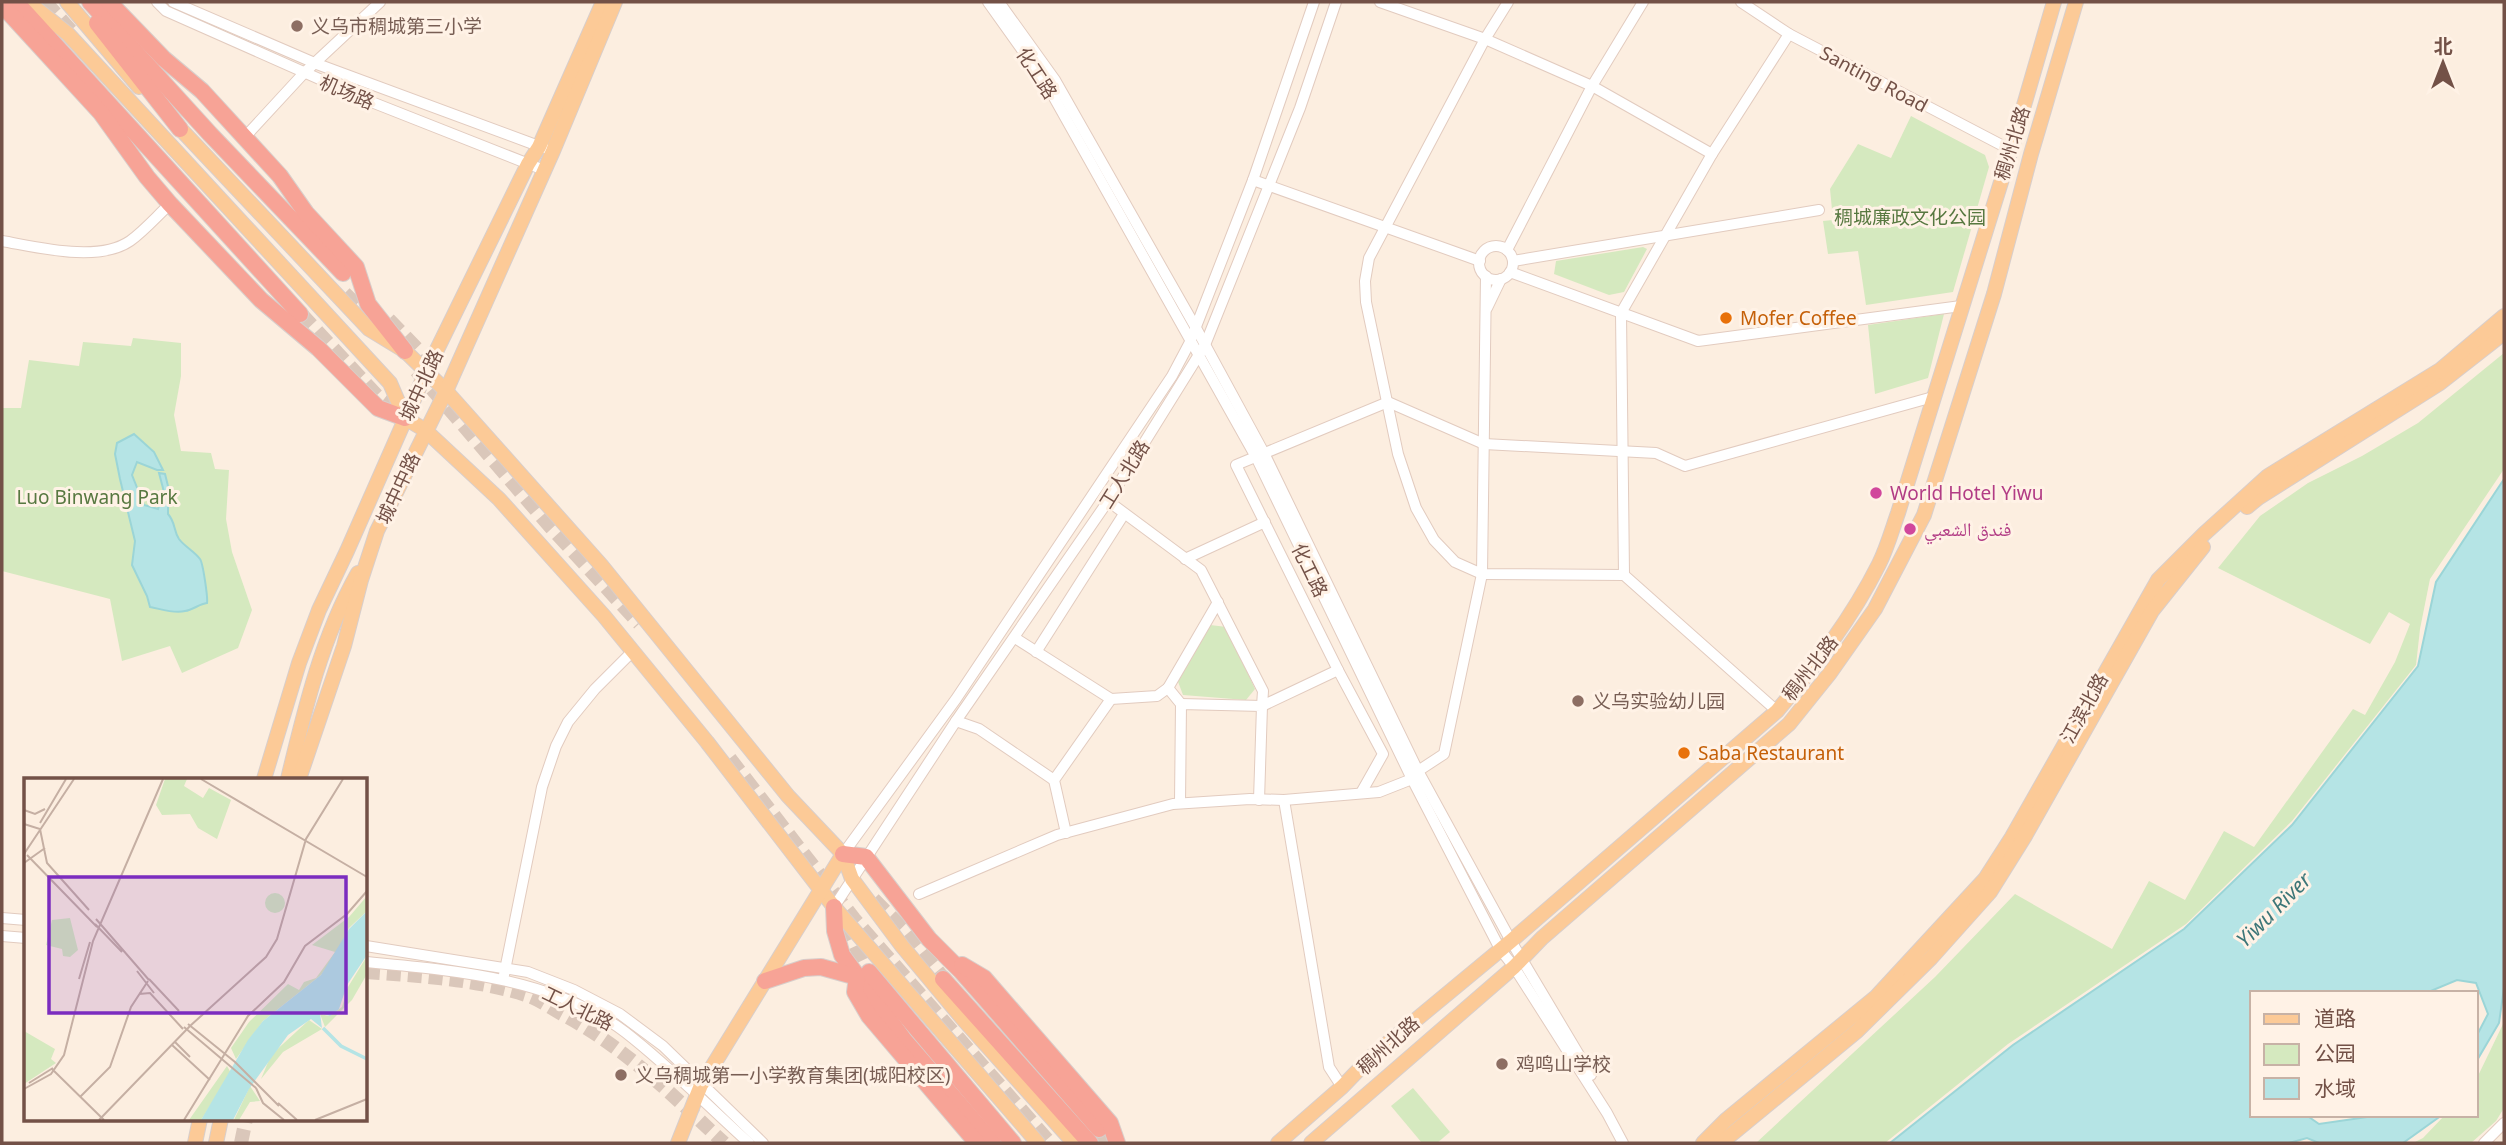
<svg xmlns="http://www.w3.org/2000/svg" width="2506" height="1145" font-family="'Noto Sans','Noto Naskh Arabic','Noto Sans SC',sans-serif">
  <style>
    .green { fill: #d5e9bf }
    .water { fill: #b5e4e5; stroke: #9bd5d7; stroke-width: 2 }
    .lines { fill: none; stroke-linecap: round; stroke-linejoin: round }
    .major-tunnel { stroke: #dac7ba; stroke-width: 14; stroke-dasharray: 14 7; stroke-linecap: butt }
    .highway-tunnel { stroke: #dac7ba; stroke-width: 16; stroke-dasharray: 16 8; stroke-linecap: butt }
    .minor-casing { stroke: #e2cbbf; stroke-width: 12 }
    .major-casing { stroke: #d8cecb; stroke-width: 16 }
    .highway-casing { stroke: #d8cecb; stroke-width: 18 }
    .minor { stroke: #fff; stroke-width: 10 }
    .major { stroke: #fcca97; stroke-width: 14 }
    .highway { stroke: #f7a396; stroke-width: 16 }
    .education-dot { fill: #8d6e63; stroke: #fff2e6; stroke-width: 2.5 }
    .food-dot { fill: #e8710a; stroke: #fff2e6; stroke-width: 2.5 }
    .hotel-dot { fill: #d1479c; stroke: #fff2e6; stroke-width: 2.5 }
    .labels { text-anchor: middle; stroke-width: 6; stroke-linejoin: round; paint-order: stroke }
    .education-label { font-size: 19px; fill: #785e54; stroke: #fff2e6; text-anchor: start }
    .street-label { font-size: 19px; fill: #735147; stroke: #fff2e6 }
    .park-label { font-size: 19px; fill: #577840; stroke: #fff2e6 }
    .food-label { font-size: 19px; fill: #c56008; stroke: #fff2e6; text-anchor: start }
    .hotel-label { font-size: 19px; fill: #b23c85; stroke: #fff2e6; text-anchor: start }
    .water-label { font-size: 21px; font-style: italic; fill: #3c7678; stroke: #fff2e6 }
    .inset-river { fill: none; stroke: #b5e4e5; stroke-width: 3.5 }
    .inset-road { fill: none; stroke: #c5afa3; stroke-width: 2 }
    .view { fill: #7b2cbf; fill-opacity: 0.15; stroke: #7b2cbf; stroke-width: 3.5 }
    .inset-edge { fill: none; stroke: #735147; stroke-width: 3.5 }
  </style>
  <rect width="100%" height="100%" fill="#fceee0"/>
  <!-- green -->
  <g class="green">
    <polygon points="1911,116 1985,155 1989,167 1953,292 1866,305 1858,251 1828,254 1823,221 1833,220 1830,189 1858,144 1891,158"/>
    <polygon points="1643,247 1647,249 1624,292 1609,295 1554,274 1556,261"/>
    <polygon points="1944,314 1928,378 1875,394 1868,325"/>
    <polygon points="133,338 181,343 181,376 174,415 181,451 211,453 215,469 229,470 226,519 232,552 252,610 238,648 182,673 170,646 122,661 110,599 2,571 2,408 21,408 29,360 79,366 83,342 131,346"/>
    <polygon points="2504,353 2504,469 2430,579 2420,629 2416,665 2292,821 2186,924 2008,1044 1885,1143 1756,1143 1935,977 2015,894 2112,949 2149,881 2185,900 2224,831 2254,847 2353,709 2365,715 2395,662 2410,624 2389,612 2370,644 2218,568 2260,516 2308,483 2362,456 2418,423"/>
    <polygon points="1210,625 1227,627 1255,689 1246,700 1183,695 1177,679"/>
    <polygon points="2504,1022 2504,1108 2496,1121 2471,1143 2413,1143 2423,1138 2445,1115 2476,1115 2476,1080"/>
    <polygon points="1413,1088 1450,1132 1437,1143 1422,1143 1391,1106"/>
  </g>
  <!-- water -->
  <g class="water">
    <path d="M134,434L154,452L163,470H157L137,462L132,475L144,505L158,509L164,492L159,473L165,474L168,486V514C176,523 173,530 179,539C185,547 194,551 200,559C203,563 208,598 207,603C199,604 193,610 185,611C174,614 161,609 150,607L147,596L132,565L135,541L120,479L115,454L117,443Z"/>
    <polygon points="2504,479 2504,988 2499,1023 2476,1062 2476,1037 2488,1014 2476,983 2457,980 2426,993 2252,993 2252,1115 2306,1115 2319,1124 2381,1115 2442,1115 2403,1143 2319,1143 2307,1138 2289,1143 1890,1143 2013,1045 2184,929 2292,825 2418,666 2436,582"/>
  </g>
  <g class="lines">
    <!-- major-tunnel -->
    <g class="major-tunnel">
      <path d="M366,972C420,976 477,979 529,996C540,1000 551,1008 562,1014C626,1048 672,1095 724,1143"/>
      <polyline points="241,1143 246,1119"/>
    </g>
    <!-- highway-tunnel -->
    <g class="highway-tunnel">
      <polyline points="44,2 70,31"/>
      <polyline points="344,294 383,332"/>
      <polyline points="300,314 376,396 399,414"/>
      <polyline points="388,320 416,349 431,373"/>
      <polyline points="417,370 550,525 640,623"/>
      <polyline points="729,759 853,919 1049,1143"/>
      <polyline points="873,900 902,929 943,979"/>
      <polyline points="846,924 869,972"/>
      <polyline points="1099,1129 1109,1143"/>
    </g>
    <!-- minor casing -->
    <g class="minor-casing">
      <g id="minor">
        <polyline points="157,2 166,11 369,101 544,170"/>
        <polyline points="173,2 317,64 544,148"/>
        <polyline points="988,2 1047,85 1256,457 1412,779 1500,949 1514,967 1607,1113 1623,1143"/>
        <polyline points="999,2 1055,80 1196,328 1264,453 1418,771 1511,941 1591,1075"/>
        <polyline points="1380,2 1485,39 1592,86 1712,154"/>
        <polyline points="1508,2 1485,39 1369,258 1365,281 1366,302 1398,454 1416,508 1434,540 1455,562 1482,574 1624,575"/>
        <polyline points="1741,2 1789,34 2011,150"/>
        <polyline points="245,137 304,73 380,2"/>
        <polyline points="1253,180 1480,261"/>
        <path d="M2,241C37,247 98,263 130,241C144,231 157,216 170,204"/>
        <circle cx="1496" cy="263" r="17"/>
        <polyline points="1507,250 1592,86 1643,2"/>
        <polyline points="1513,261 1819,210"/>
        <polyline points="1510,272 1698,341 1961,306"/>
        <polyline points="1487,308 1501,279"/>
        <polyline points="1108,501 1201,570 1263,691 1262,706 1338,670"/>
        <polyline points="1185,559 1265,522"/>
        <polyline points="1015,638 1111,699 1157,696 1168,688"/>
        <polyline points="1036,652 1124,514"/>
        <polyline points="1181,704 1168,688 1218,602"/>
        <polyline points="1777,711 1624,575 1621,313 1712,154 1789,34"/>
        <polyline points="956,721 979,729 1054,780"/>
        <polyline points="1361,793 1383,754 1338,670 1236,465 1388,402 1484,444 1656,453 1685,466 1933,397"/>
        <polyline points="1284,800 1329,1067 1342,1087"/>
        <polyline points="1180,803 1181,704 1262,706 1259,800"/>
        <polyline points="1066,833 1054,780 1111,699"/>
        <polyline points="843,854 956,699 1172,376 1190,342 1253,180 1314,2"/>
        <polyline points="919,894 1057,835 1173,804 1250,799 1284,800 1379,792 1412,779 1418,771 1444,754 1482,574 1486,276"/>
        <polyline points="834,907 956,721 1108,501 1205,345 1300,108 1336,2"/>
        <polyline points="2,918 26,920"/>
        <polyline points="2,936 26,938"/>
        <polyline points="366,946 528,972 574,990 620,1014 663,1046 763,1143"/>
        <path d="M366,962C452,970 554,978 625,1032C669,1066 708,1106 749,1143"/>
        <polyline points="504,975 542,787 556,746 568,722 595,689 633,651"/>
        <polyline points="2484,1143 2504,1123"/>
      </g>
    </g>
    <!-- major casing -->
    <g class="major-casing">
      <g id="major">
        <polyline points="28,2 68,34 390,383 405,418 425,430 499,499 604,616 707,742 834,907 1038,1143"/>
        <polyline points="67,2 139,87"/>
        <polyline points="173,121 369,329 405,351 446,391 601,565 788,796 843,854 852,879 902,946 962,1018 1074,1143"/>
        <polyline points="2247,507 2258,498 2440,383 2504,333"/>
        <polyline points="264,779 299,663 319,610 347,551 426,372 528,164 539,147 603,2"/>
        <path d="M288,779C305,708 322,637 358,573"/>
        <polyline points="299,779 344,646 361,580 377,531 446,391 553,151 615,2"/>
        <polyline points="195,1143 200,1119"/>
        <polyline points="216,1143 221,1119"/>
        <polyline points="678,1143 701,1085 843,854"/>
        <path d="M1278,1143L1342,1087L1371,1057L1511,941L1777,711C1815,666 1852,618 1879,564C1887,548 1892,530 1898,513L2011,150L2054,2"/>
        <polyline points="1311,1143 1514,967 1542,938 1789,724 1830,673 1875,609 1924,515 1994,294 2031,154 2076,2"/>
        <polyline points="1703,1143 1726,1120 1876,997 1985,879 2012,837 2158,580 2204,534 2268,476 2440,370 2504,316"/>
        <polyline points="1721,1143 1857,1031 1931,958 1990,892 2025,836 2152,611 2203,547"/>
      </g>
    </g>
    <!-- highway casing -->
    <g class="highway-casing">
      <g id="highway">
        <polyline points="16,2 300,314"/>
        <polyline points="90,2 210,134 343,273"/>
        <polyline points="109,2 164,59 202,91 280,176 306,213 356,267 368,304 405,351"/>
        <polyline points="2,5 101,113 147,177 170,204 261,300 318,348 378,408 405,418"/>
        <polyline points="97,23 180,129"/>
        <polyline points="843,854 866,857 929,939 961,971 1099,1129"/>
        <polyline points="834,907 835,931 842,955 904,1040 993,1143"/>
        <polyline points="962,965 984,978 1110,1123 1117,1143"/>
        <polyline points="869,972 1013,1143"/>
        <polyline points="943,979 1090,1143"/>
        <polyline points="765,981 804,968 821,967 857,977 855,992 869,1016 977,1143"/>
      </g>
    </g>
    <!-- minor -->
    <use href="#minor" class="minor"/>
    <!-- major -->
    <use href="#major" class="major"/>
    <!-- highway -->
    <use href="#highway" class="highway"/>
  </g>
  <!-- markers -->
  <g class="education-dot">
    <circle cx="297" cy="26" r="7"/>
    <circle cx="1578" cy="701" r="7"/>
    <circle cx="1502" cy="1064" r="7"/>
    <circle cx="621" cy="1075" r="7"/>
  </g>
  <g class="food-dot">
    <circle cx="1726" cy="318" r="7"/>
    <circle cx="1684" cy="753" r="7"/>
  </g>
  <g class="hotel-dot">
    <circle cx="1876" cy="493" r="7"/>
    <circle cx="1910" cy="529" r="7"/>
  </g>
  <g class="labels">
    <!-- education labels -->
    <g class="education-label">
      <text x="311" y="33">义乌市稠城第三小学</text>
      <text x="1592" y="708">义乌实验幼儿园</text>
      <text x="1516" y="1071">鸡鸣山学校</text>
      <text x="635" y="1082">义乌稠城第一小学教育集团(城阳校区)</text>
    </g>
    <!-- street labels -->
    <g class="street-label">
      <text transform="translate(1037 73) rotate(57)" y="7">化工路</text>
      <text transform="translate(1874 79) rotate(28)" y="7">Santing Road</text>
      <text transform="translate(347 92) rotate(23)" y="7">机场路</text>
      <text transform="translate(2012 143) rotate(-73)" y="7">稠州北路</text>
      <text transform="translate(421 385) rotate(-65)" y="7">城中北路</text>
      <text transform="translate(1124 474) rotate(-58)" y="7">工人北路</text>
      <text transform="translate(398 488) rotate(-65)" y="7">城中中路</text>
      <text transform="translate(1310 570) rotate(64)" y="7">化工路</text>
      <text transform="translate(1810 668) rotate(-52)" y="7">稠州北路</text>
      <text transform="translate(2084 708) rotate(-61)" y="7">江滨北路</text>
      <text transform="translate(578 1008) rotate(26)" y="7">工人北路</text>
      <text transform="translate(1388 1045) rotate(-42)" y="7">稠州北路</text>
    </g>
    <!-- park labels -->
    <g class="park-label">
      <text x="1910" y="224">稠城廉政文化公园</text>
      <text x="97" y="504">Luo Binwang Park</text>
    </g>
    <!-- food labels -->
    <g class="food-label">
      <text x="1740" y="325">Mofer Coffee</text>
      <text x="1698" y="760">Saba Restaurant</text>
    </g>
    <!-- hotel labels -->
    <g class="hotel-label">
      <text x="1890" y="500">World Hotel Yiwu</text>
      <text x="1924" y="536">فندق الشعبي</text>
    </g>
    <!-- water labels -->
    <g class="water-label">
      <text transform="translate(2274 910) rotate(-45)" y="7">Yiwu River</text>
    </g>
  </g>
  <!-- overview -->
  <g transform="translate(24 778)">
    <rect width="343" height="343" fill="#fceee0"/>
    <path d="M141,1H163L160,8L179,20L185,10L207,22L193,61L174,50L166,36L138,37L132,27ZM241 125a10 10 0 1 1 20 0a10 10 0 1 1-20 0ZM343,118V133L325,150L311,178L297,197L239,243L212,281L207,270L225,244L264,206L275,212L280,204L292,200L311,174L288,167L325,139ZM46,140L54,172L46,179L39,178L38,171L22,167L28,142ZM343,178V196L328,222L301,249L296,236L305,238L318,229L324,209ZM285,242L298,251L259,274L237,301L247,277ZM0,253L31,271L27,281L32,285L0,306ZM203,288L207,295L177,342H165ZM226,308L236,323L226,324L215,342H210Z" fill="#d5e9bf"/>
    <path d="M343,133V177L323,207L315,231L306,238L296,235L298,250L287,241L264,257L225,311L209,342H177L224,262L239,243L297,197L325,151Z" fill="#b5e4e5"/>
    <path class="inset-river" d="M299,250L317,268L343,281"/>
    <path class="inset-road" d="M177,1L343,99M0,32L11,36L21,31M16,45L42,1M0,46L16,51L23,85L65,132M0,76L50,1M3,77L73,149M0,85L21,70M72,141L125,202M71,146L98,174M113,193L130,215M55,201L66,164M125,201L155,233M115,216L126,215L159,251M164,246L211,284L255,328M160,249L232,310M151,264L166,279M148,267L186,302M28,291L80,342M5,305L29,290M232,310L239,325L260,342M0,311L27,296L40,277L69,163L139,1M56,319L86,289L107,229L124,203M254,325L273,342M75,342L166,248L242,179L253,161L282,61L319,1M160,342L224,238L260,204L281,168L323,136L343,113M291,342L343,321"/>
    <path class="view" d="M25,99H322V235H25Z"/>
    <rect width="343" height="343" class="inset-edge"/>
  </g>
  <!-- border -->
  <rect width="2506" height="1145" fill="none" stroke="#735147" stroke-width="7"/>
  <!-- legend -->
  <rect x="2250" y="991" width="228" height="126" fill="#fff2e6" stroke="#c7b2a6" stroke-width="2"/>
  <rect x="2264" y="1014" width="35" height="10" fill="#fcca97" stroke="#c7b2a6" stroke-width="2"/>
  <text x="2314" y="1026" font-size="21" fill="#735147">道路</text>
  <rect x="2264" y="1044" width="35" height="21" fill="#d5e9bf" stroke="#c7b2a6" stroke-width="2"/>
  <text x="2314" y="1061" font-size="21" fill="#735147">公园</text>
  <rect x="2264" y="1078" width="35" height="21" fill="#b5e4e5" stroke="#c7b2a6" stroke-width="2"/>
  <text x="2314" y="1096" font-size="21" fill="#735147">水域</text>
  <!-- north arrow -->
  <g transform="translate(2443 63)" stroke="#fff2e6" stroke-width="5" paint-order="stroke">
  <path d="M0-5L12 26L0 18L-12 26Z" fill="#735147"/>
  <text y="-10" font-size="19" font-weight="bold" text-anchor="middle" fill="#735147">北</text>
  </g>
</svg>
